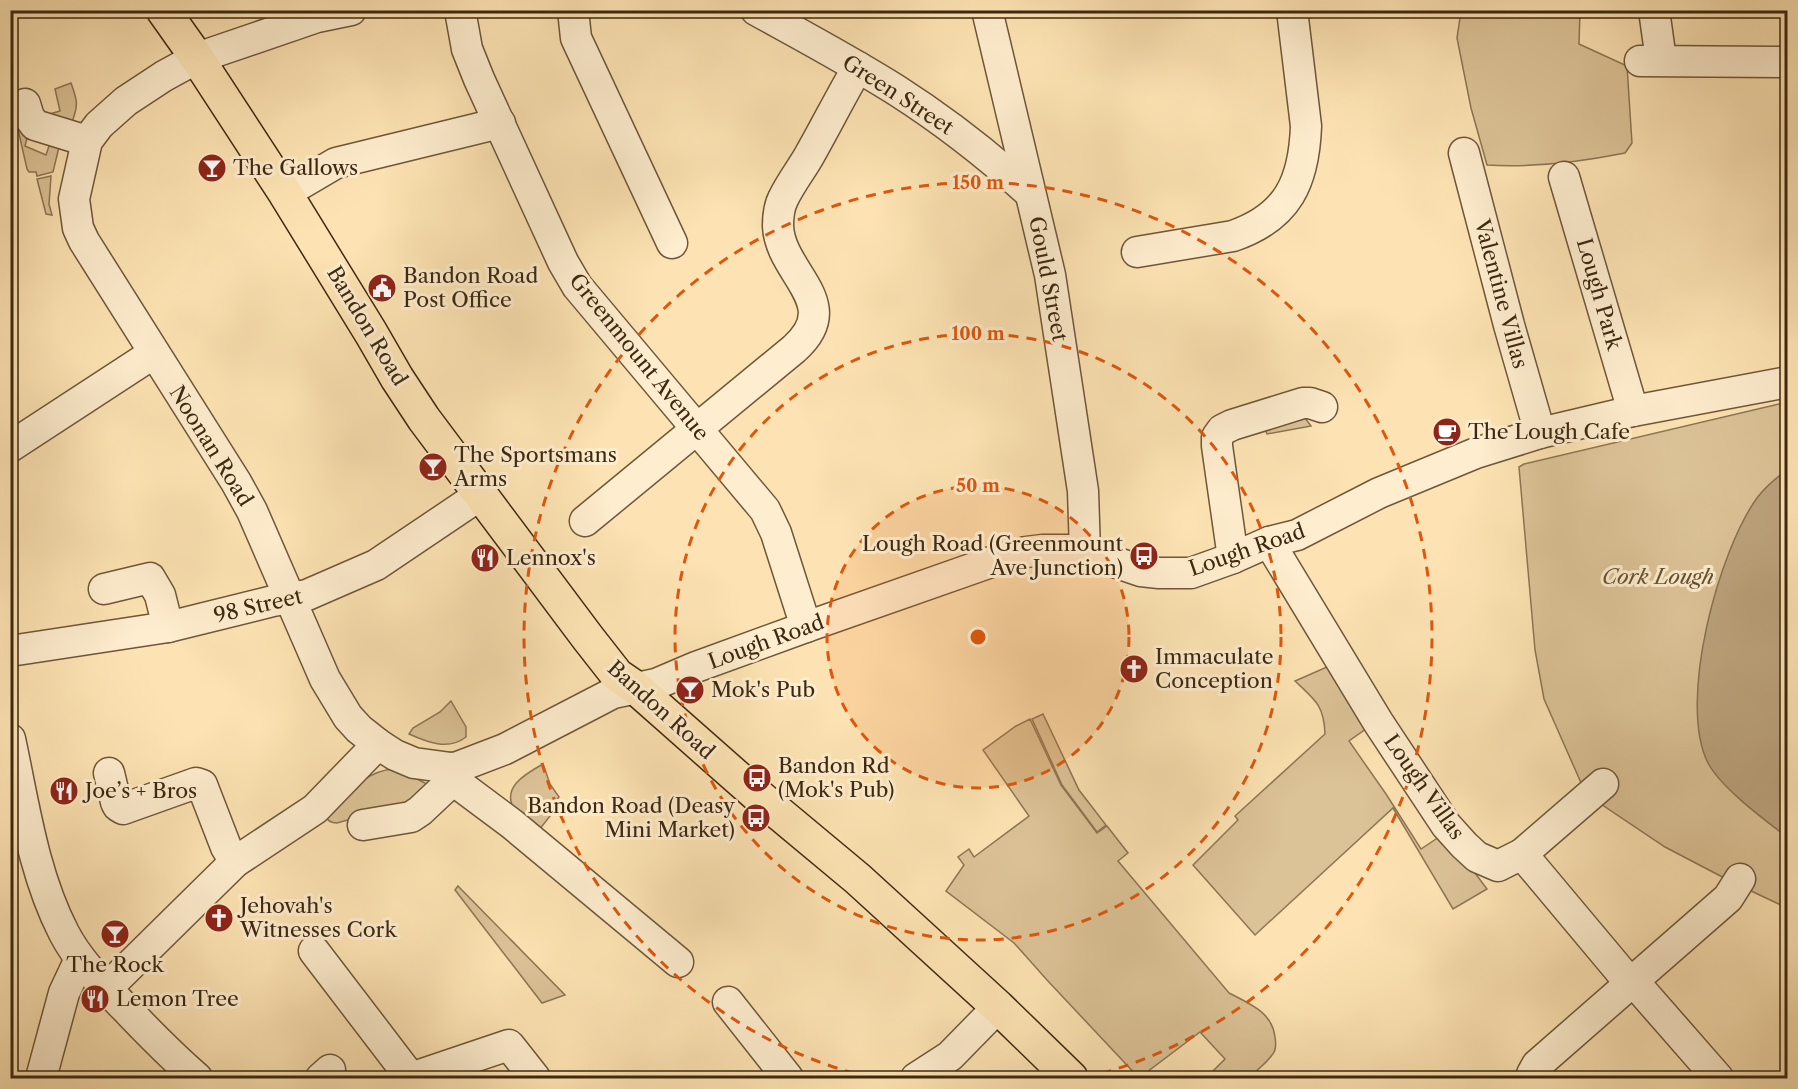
<svg xmlns="http://www.w3.org/2000/svg" width="1798" height="1089" font-family="'Libre Caslon Text',serif">
  <style>
    .green { fill: #dcc397; stroke: #8c7654; stroke-width: 1.5 }
    .water { fill: #bca37c; stroke: #897251; stroke-width: 1.5 }
    .lines { fill: none; stroke-linecap: round; stroke-linejoin: round }
    .minor-casing { stroke: #6d573a; stroke-width: 33 }
    .major-casing { stroke: #3d2811; stroke-width: 36 }
    .minor { stroke: #feedce; stroke-width: 30 }
    .major { stroke: #fde3b3; stroke-width: 33 }
    .ring { fill: none; stroke: #df570c; stroke-width: 3; stroke-dasharray: 10 8 }
    .labels { text-anchor: middle; stroke-width: 6; stroke-linejoin: round; paint-order: stroke }
    .street-label { font-size: 21px; fill: #3d2811; stroke: #feedce }
    .poi-label { font-size: 21px; fill: #3d2811; stroke: #feedce; text-anchor: start }
    .park-label { font-size: 21px; font-style: italic; fill: #654f32; stroke: #feedce }
    .centre { fill: #df570c; stroke: #feedce; stroke-width: 3 }
    .ring-label { font-size: 18px; text-anchor: middle; font-weight: bold; fill: #df570c; stroke: #feedce; stroke-width: 6; stroke-linejoin: round; paint-order: stroke }
  </style>
  <rect width="100%" height="100%" fill="#fde3b3"/>
  <filter id="stains"><feTurbulence type="fractalNoise" baseFrequency=".00333" numOctaves="4"/><feColorMatrix values="0 0 0 0 .2 0 0 0 0 .09 0 0 0 0 .02 0 0 0 .5 -.17"/></filter>
  <radialGradient id="worn" r=".72"><stop offset=".6" stop-color="#630" stop-opacity="0"/><stop offset="1" stop-color="#630" stop-opacity=".3"/></radialGradient>
  <!-- green -->
  <g class="green">
    <path d="M1488,10L1580,11L1579,44L1627,66L1632,143L1625,153C1580,162 1532,168 1487,165L1471,108L1457,38L1460,18L1470,11L1482,14Z"/>
    <path d="M71,83C77,100 79,104 72,122L46,115L60,111L55,89Z"/>
    <polygon points="17,125 29,131 25,146 46,155 51,140 60,143 53,172 37,176 36,172 29,172 27,169"/>
    <polygon points="51,176 49,204 52,215 46,214 37,179"/>
    <polygon points="1787,402 1787,908 1730,881 1665,847 1586,794 1544,699 1535,650 1519,467 1524,464"/>
    <polygon points="1305,418 1311,426 1267,434 1262,423"/>
    <path d="M1336,663L1370,726L1349,741L1386,794L1421,849L1445,833L1487,889L1453,909L1393,808L1255,935L1193,865L1238,820L1235,816L1325,734C1324,705 1315,700 1295,681Z"/>
    <path d="M451,701L466,727V737C448,751 427,742 409,734L413,728L440,712Z"/>
    <polygon points="1043,714 1079,790 1106,825 1097,832 1062,785 1032,719"/>
    <path d="M1030,719L1061,785L1097,833L1107,826L1128,853L1118,861L1229,993C1250,1004 1272,1012 1275,1037C1276,1043 1276,1051 1272,1055C1266,1064 1256,1071 1248,1078H1206L1225,1059L1200,1032L1139,1078L1047,980L1014,943L946,891L964,865L958,857L969,849L974,857L1029,816L983,750L1016,726Z"/>
    <path d="M543,764L550,784L559,797L554,803L558,806L539,830C532,825 522,820 517,813C498,789 525,774 543,764Z"/>
    <path d="M393,769L405,773L429,785L419,800L337,823C331,823 327,821 325,815C345,797 364,771 393,769Z"/>
    <polygon points="458,886 565,995 542,1003 455,890"/>
  </g>
  <!-- water -->
  <path class="water" d="M1787,470V837C1765,820 1721,788 1708,763C1677,702 1719,550 1757,498C1766,486 1776,478 1787,470Z"/>
  <g class="lines">
    <!-- minor casing -->
    <g class="minor-casing">
      <g id="minor">
        <polyline points="351,10 317,17 197,58 164,76 126,101 99,125 87,141 74,199 78,228 84,241 236,482 252,511 325,679 348,717 359,729 378,744 395,755 414,763 451,768 458,767 505,749 613,693 656,684 696,667 806,627 994,561 1026,552 1042,550 1071,550 1085,552 1141,571 1159,573 1191,573 1233,558 1269,542 1297,535 1379,493 1476,453 1540,433 1633,411 1788,382"/>
        <polyline points="460,10 467,49 479,79 563,262 577,286 765,510 776,533 806,627"/>
        <polyline points="573,10 576,38 672,243"/>
        <path d="M756,10C803,36 850,61 896,90C943,120 988,155 1030,193"/>
        <polyline points="987,10 1050,275 1083,491 1085,552"/>
        <polyline points="1654,10 1661,60"/>
        <polyline points="1640,61 1788,62"/>
        <polyline points="25,104 29,117 35,125 87,141"/>
        <polyline points="1464,153 1509,325 1540,433"/>
        <polyline points="1564,177 1633,411"/>
        <polyline points="285,193 336,163 500,123"/>
        <path d="M1137,252L1233,236C1288,217 1304,182 1306,126L1292,10"/>
        <polyline points="10,447 154,353"/>
        <path d="M585,521L794,349C846,303 780,274 778,226C778,217 779,207 783,199C790,184 801,170 809,156C826,126 841,96 858,67"/>
        <polyline points="1269,542 1378,722 1446,825 1464,845 1477,857 1498,866 1522,854 1620,971"/>
        <polyline points="1233,558 1217,446 1217,437 1222,430 1232,425 1303,403 1310,403 1322,407"/>
        <polyline points="104,589 150,578 160,595 168,627"/>
        <polyline points="10,651 168,627 273,601 307,595 376,565 480,495"/>
        <path d="M10,739C24,804 33,873 64,933C80,964 107,989 131,1014C152,1036 174,1058 197,1078"/>
        <polyline points="451,768 453,780 512,824 678,962"/>
        <polyline points="109,773 116,802 118,806 123,809 196,783 202,785 226,847 235,862"/>
        <polyline points="363,825 411,817 420,811 453,780"/>
        <polyline points="1522,854 1603,784"/>
        <polyline points="314,951 411,1078"/>
        <polyline points="1634,982 1718,1078"/>
        <polyline points="106,989 235,862 315,809 378,744"/>
        <polyline points="728,1002 788,1078"/>
        <polyline points="41,1078 64,993 80,959"/>
        <polyline points="321,1078 330,1070"/>
        <polyline points="411,1078 509,1045 535,1078"/>
        <polyline points="916,1078 950,1056 998,1007"/>
        <polyline points="1534,1078 1532,1074 1537,1065 1728,898 1740,879"/>
      </g>
    </g>
    <!-- major casing -->
    <g class="major-casing">
      <polyline id="major" points="163,10 197,58 285,193 371,333 397,378 424,419 588,638 617,675 636,688 756,794 858,879 998,1007 1071,1078"/>
    </g>
    <!-- minor -->
    <use href="#minor" class="minor"/>
    <!-- major -->
    <use href="#major" class="major"/>
  </g>
  <!-- distance rings -->
  <circle cx="978" cy="637" r="151" fill="#df570c" fill-opacity=".12"/>
  <g class="ring">
    <circle cx="978" cy="637" r="151"/>
    <circle cx="978" cy="637" r="303"/>
    <path d="M872 1078A454 454 0 1 1 1084 1078"/>
  </g>
  <!-- icons -->
  <defs>
    <g id="bar-disc" transform="scale(1.5)"><circle r="9.5" fill="#8f2418" stroke="#feedce"/><path d="M-6-5H6L.8 .8V4.5H3.5V6h-7V4.5H-.8V.8Z" fill="#fff"/></g>
    <g id="civic-disc" transform="scale(1.5)"><circle r="9.5" fill="#8f2418" stroke="#feedce"/><path d="M-.6-6.5H3V-4.5H.6V-3L4-1V1h2V6H-6V1h2V-1L-.6-3ZM-1.2 2.5V6h2.4V2.5Z" fill="#fff"/></g>
    <g id="cafe-disc" transform="scale(1.5)"><circle r="9.5" fill="#8f2418" stroke="#feedce"/><path d="M-5.5-4.5H6V0H3Q3 3.5 0 3.5H-2.5Q-5.5 3.5-5.5 0ZM3-3.2v2h1.7v-2ZM-6 4.5H4V6H-6Z" fill="#fff"/></g>
    <g id="bus-disc" transform="scale(1.5)"><circle r="9.5" fill="#8f2418" stroke="#feedce"/><path d="M-5-6H5V4H4V6H2V4H-2V6H-4V4H-5ZM-3.5-4V0h7V-4ZM-3.5 1.2v1.5H-2V1.2ZM2 1.2v1.5H3.5V1.2Z" fill="#fff"/></g>
    <g id="restaurant-disc" transform="scale(1.5)"><circle r="9.5" fill="#8f2418" stroke="#feedce"/><path d="M-5-6h1v4h1v-4h1v4h1v-4h1v5L-1.5 .5V6h-2V.5L-5-1ZM5-6V6H3V1.5H1.5Q1.5-4 5-6Z" fill="#fff"/></g>
    <g id="church-disc" transform="scale(1.5)"><circle r="9.5" fill="#8f2418" stroke="#feedce"/><path d="M-1.2-6h2.4v3.5h3.3v2.4h-3.3V6h-2.4V-.1h-3.3v-2.4h3.3Z" fill="#fff"/></g>
  </defs>
  <g fill-rule="evenodd">
    <use href="#bar-disc" x="212" y="168"/>
    <use href="#civic-disc" x="382" y="288"/>
    <use href="#cafe-disc" x="1447" y="432"/>
    <use href="#bar-disc" x="433" y="467"/>
    <use href="#bus-disc" x="1144" y="556"/>
    <use href="#restaurant-disc" x="485" y="558"/>
    <use href="#church-disc" x="1134" y="669"/>
    <use href="#bar-disc" x="690" y="690"/>
    <use href="#bus-disc" x="757" y="778"/>
    <use href="#restaurant-disc" x="64" y="791"/>
    <use href="#bus-disc" x="756" y="818"/>
    <use href="#church-disc" x="219" y="918"/>
    <use href="#bar-disc" x="115" y="934"/>
    <use href="#restaurant-disc" x="95" y="999"/>
  </g>
  <g class="labels">
    <!-- street labels -->
    <g class="street-label">
      <text transform="translate(898 95) rotate(33)" y="7">Green Street</text>
      <text transform="translate(1048 279) rotate(79)" y="7">Gould Street</text>
      <text transform="translate(1501 294) rotate(75)" y="7">Valentine Villas</text>
      <text transform="translate(1599 294) rotate(74)" y="7">Lough Park</text>
      <text transform="translate(367 326) rotate(59)" y="7">Bandon Road</text>
      <text transform="translate(639 357) rotate(51)" y="7">Greenmount Avenue</text>
      <text transform="translate(211 446) rotate(58)" y="7">Noonan Road</text>
      <text transform="translate(1247 550) rotate(-19)" y="7">Lough Road</text>
      <text transform="translate(258 606) rotate(-13)" y="7">98 Street</text>
      <text transform="translate(766 642) rotate(-20)" y="7">Lough Road</text>
      <text transform="translate(661 710) rotate(42)" y="7">Bandon Road</text>
      <text transform="translate(1424 787) rotate(55)" y="7">Lough Villas</text>
    </g>
    <!-- poi labels -->
    <g class="poi-label">
      <text x="233" y="175">The Gallows</text>
      <text x="403" y="283">Bandon Road<tspan x="403" dy="24">Post Office</tspan></text>
      <text x="1468" y="439">The Lough Cafe</text>
      <text x="454" y="462">The Sportsmans<tspan x="454" dy="24">Arms</tspan></text>
      <text x="1123" y="551" text-anchor="end">Lough Road (Greenmount<tspan x="1123" dy="24">Ave Junction)</tspan></text>
      <text x="506" y="565">Lennox's</text>
      <text x="1155" y="664">Immaculate<tspan x="1155" dy="24">Conception</tspan></text>
      <text x="711" y="697">Mok's Pub</text>
      <text x="778" y="773">Bandon Rd<tspan x="778" dy="24">(Mok's Pub)</tspan></text>
      <text x="85" y="798">Joe’s + Bros</text>
      <text x="735" y="813" text-anchor="end">Bandon Road (Deasy<tspan x="735" dy="24">Mini Market)</tspan></text>
      <text x="240" y="913">Jehovah's<tspan x="240" dy="24">Witnesses Cork</tspan></text>
      <text x="115" y="972" text-anchor="middle">The Rock</text>
      <text x="116" y="1006">Lemon Tree</text>
    </g>
    <!-- park labels -->
    <g class="park-label">
      <text x="1658" y="584">Cork Lough</text>
    </g>
  </g>
  <circle cx="978" cy="637" r="9" class="centre"/>
  <g class="ring-label">
    <text x="978" y="189">150 m</text>
    <text x="978" y="340">100 m</text>
    <text x="978" y="492">50 m</text>
  </g>
  <!-- margin -->
  <rect width="1798" height="1089" fill="none" stroke="#fde3b3" stroke-width="36"/>
  <rect x="12" y="12" width="1774" height="1065" fill="none" stroke="#3d2811" stroke-width="3"/>
  <rect x="18" y="18" width="1762" height="1053" fill="none" stroke="#3d2811" stroke-width="1.5"/>
  <rect width="100%" height="100%" filter="url(#stains)"/>
  <rect width="100%" height="100%" fill="url(#worn)"/>
</svg>
